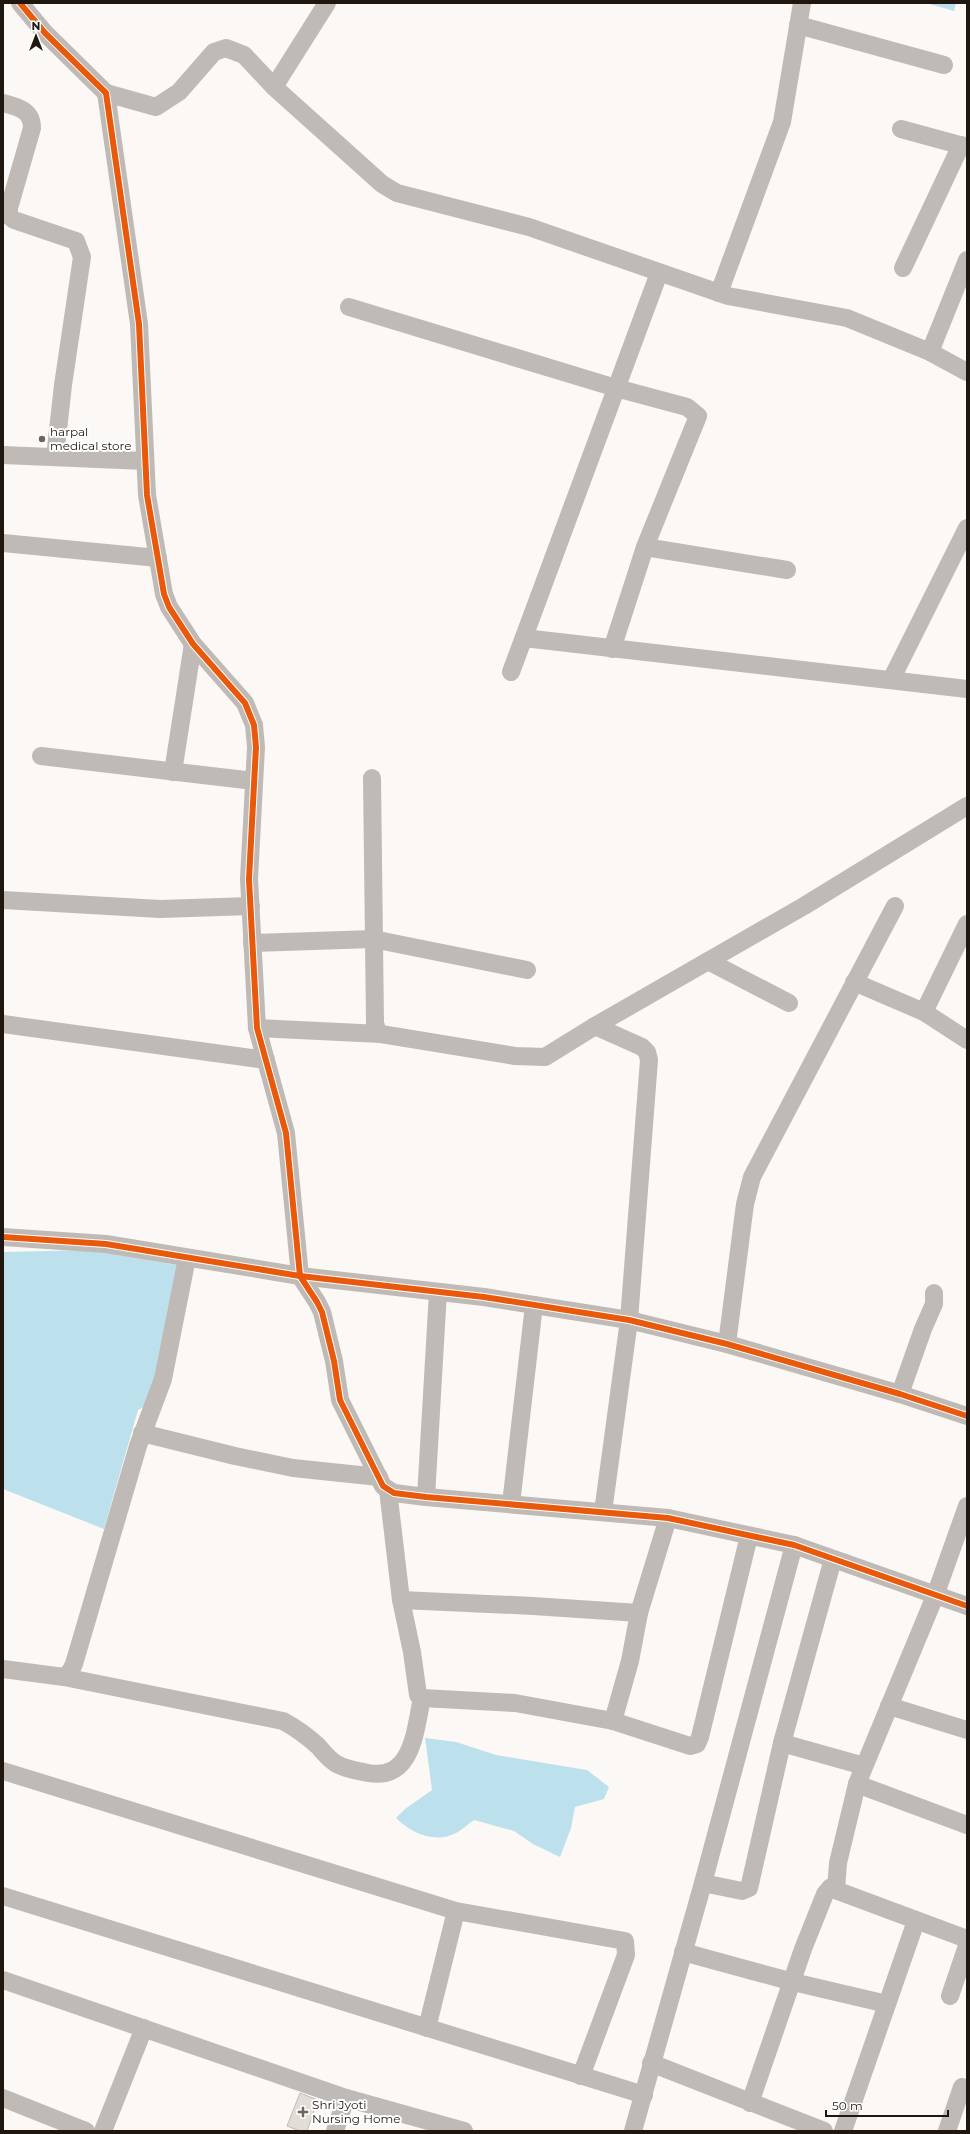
<svg xmlns="http://www.w3.org/2000/svg" width="970" height="2134" font-family="Montserrat,sans-serif">
  <style>
    .water { fill: #bde1ec }
    .building { fill: #e3ddd8; stroke: #c0bbb6 }
    .lines { fill: none; stroke-linecap: round; stroke-linejoin: round }
    .minor { stroke: #c0bab6; stroke-width: 18 }
    .cycleway-casing { stroke: #fff; stroke-width: 8 }
    .cycleway { stroke: #e8590c; stroke-width: 6 }
    .poi-dot { fill: #6c6660; stroke: #fff; stroke-width: 1.5 }
    .labels { text-anchor: middle; stroke-width: 4; stroke-linejoin: round; paint-order: stroke }
    .poi-label { font-size: 12px; fill: #1f170f; stroke: #fff; text-anchor: start }
  </style>
  <rect width="100%" height="100%" fill="#fbf8f6"/>
  <!-- water -->
  <g class="water">
    <polygon points="926,3 956,3 954,11"/>
    <polygon points="90,1250 182,1266 154,1401 138,1410 104,1529 3,1489 3,1252"/>
    <path d="M425,1738L456,1742L496,1755L587,1770L609,1787L604,1799L575,1807L571,1828L560,1857L533,1844L514,1831L474,1820C468,1824 462,1830 456,1833C435,1844 411,1833 396,1818L405,1809L432,1790Z"/>
  </g>
  <!-- building -->
  <polygon class="building" points="300,2093 318,2100 307,2131 300,2131 287,2126"/>
  <g class="lines">
    <!-- minor -->
    <g class="minor">
      <polyline points="20,3 45,33 106,93 139,324 147,495 164,594 169,607 193,644 245,703 254,725 256,747 249,879 257,1028 286,1133 300,1276 317,1302 322,1312 334,1361 340,1400 383,1486 394,1493 426,1497 668,1518 794,1545 967,1606"/>
      <polyline points="798,25 944,65"/>
      <polyline points="274,87 327,3"/>
      <polyline points="106,93 156,107 179,92 214,52 226,48 244,55 274,87 382,184 397,193 529,227 728,296 847,318 930,352 967,372"/>
      <path d="M3,103C18,107 32,110 32,128L9,208V216L14,220L76,241L82,257L63,385L55,457"/>
      <polyline points="901,129 967,147"/>
      <polyline points="903,268 961,145"/>
      <polyline points="719,293 782,122 802,3"/>
      <polyline points="349,307 616,388 687,407 698,416 645,547 612,649"/>
      <polyline points="930,352 967,260"/>
      <polyline points="3,455 145,461"/>
      <polyline points="3,543 158,558"/>
      <polyline points="645,547 787,570"/>
      <polyline points="524,638 967,689"/>
      <polyline points="511,672 659,273"/>
      <polyline points="891,680 967,528"/>
      <polyline points="41,756 254,781"/>
      <polyline points="173,772 193,644"/>
      <polyline points="372,778 375,1023 377,1030 381,1034"/>
      <polyline points="3,900 160,909 251,906"/>
      <polyline points="252,943 373,939 527,970"/>
      <polyline points="708,961 789,1003"/>
      <polyline points="854,982 924,1012 967,1040"/>
      <polyline points="924,1012 967,924"/>
      <polyline points="3,1024 266,1060"/>
      <polyline points="595,1026 642,1047 647,1052 649,1060 629,1320 603,1512"/>
      <polyline points="257,1028 381,1034 515,1056 545,1057 595,1026 804,906 967,806"/>
      <polyline points="3,1237 106,1244 300,1276 484,1297 629,1320 727,1344 900,1394 967,1416"/>
      <polyline points="727,1344 745,1204 752,1177 895,906"/>
      <polyline points="900,1394 923,1329 934,1304 934,1293"/>
      <polyline points="142,1433 235,1456 293,1468 379,1477"/>
      <polyline points="388,1490 401,1600 412,1652 418,1695 422,1698 515,1703 613,1721 690,1746 697,1744 700,1737 749,1536"/>
      <polyline points="426,1497 438,1292"/>
      <polyline points="511,1504 534,1305"/>
      <polyline points="401,1600 533,1606 639,1613"/>
      <path d="M3,1669L64,1677L283,1721C296,1728 307,1736 318,1746C323,1752 329,1759 335,1763C344,1769 358,1771 368,1773C413,1781 415,1730 422,1698"/>
      <polyline points="64,1677 70,1672 74,1664 138,1446 163,1379 187,1258"/>
      <polyline points="889,1706 967,1730"/>
      <polyline points="613,1721 630,1661 639,1613 668,1518"/>
      <polyline points="782,1743 864,1766"/>
      <polyline points="3,1771 456,1911 625,1941 626,1955 581,2076"/>
      <polyline points="857,1784 967,1825"/>
      <polyline points="703,1883 742,1891 749,1888 750,1884 782,1743 833,1559"/>
      <polyline points="836,1889 838,1863 857,1784 935,1596 967,1506"/>
      <polyline points="3,1896 644,2095"/>
      <polyline points="683,1952 793,1982 887,2004"/>
      <polyline points="3,1980 346,2098 464,2131"/>
      <polyline points="950,1996 967,1946"/>
      <polyline points="427,2028 456,1911"/>
      <polyline points="651,2063 824,2131"/>
      <polyline points="3,2098 86,2131"/>
      <polyline points="750,2103 803,1949 825,1894 830,1888 967,1939"/>
      <polyline points="103,2131 144,2028"/>
      <polyline points="335,2131 346,2098"/>
      <polyline points="633,2131 703,1883 794,1545"/>
      <polyline points="843,2131 916,1921"/>
      <polyline points="947,2131 962,2087"/>
    </g>
    <!-- cycleway casing -->
    <g class="cycleway-casing">
      <g id="cycleway">
        <polyline points="20,3 45,33 106,93 139,324 147,495 164,594 169,607 193,644 245,703 254,725 256,747 249,879 257,1028 286,1133 300,1276 317,1302 322,1312 334,1361 340,1400 383,1486 394,1493 426,1497 668,1518 794,1545 967,1606"/>
        <polyline points="3,1237 106,1244 300,1276 484,1297 629,1320 727,1344 900,1394 967,1416"/>
      </g>
    </g>
    <!-- cycleway -->
    <use href="#cycleway" class="cycleway"/>
  </g>
  <!-- markers -->
  <g class="poi-dot">
    <circle cx="42" cy="439" r="4"/>
    <path d="M301 2106h4v4h4v4h-4v4h-4v-4h-4v-4h4z"/>
  </g>
  <g class="labels">
    <!-- poi labels -->
    <g class="poi-label">
      <text x="50" y="436">harpal<tspan x="50" dy="14">medical store</tspan></text>
      <text x="312" y="2109">Shri Jyoti<tspan x="312" dy="14">Nursing Home</tspan></text>
    </g>
  </g>
  <!-- border -->
  <rect width="970" height="2134" fill="none" stroke="#1f170f" stroke-width="8"/>
  <!-- north arrow -->
  <g transform="translate(36 36)" stroke="#ffffff" stroke-width="3" paint-order="stroke">
  <path d="M0-3L7 15L0 10L-7 15Z" fill="#1f170f"/>
  <text y="-6" font-size="11" font-weight="bold" text-anchor="middle" fill="#1f170f">N</text>
  </g>
  <!-- scale -->
  <path d="M826 2110v6h122v-6" fill="none" stroke="#1f170f" stroke-width="2"/>
  <text x="832" y="2110" font-size="12" fill="#1f170f" stroke="#ffffff" stroke-width="3" paint-order="stroke">50 m</text>
</svg>
